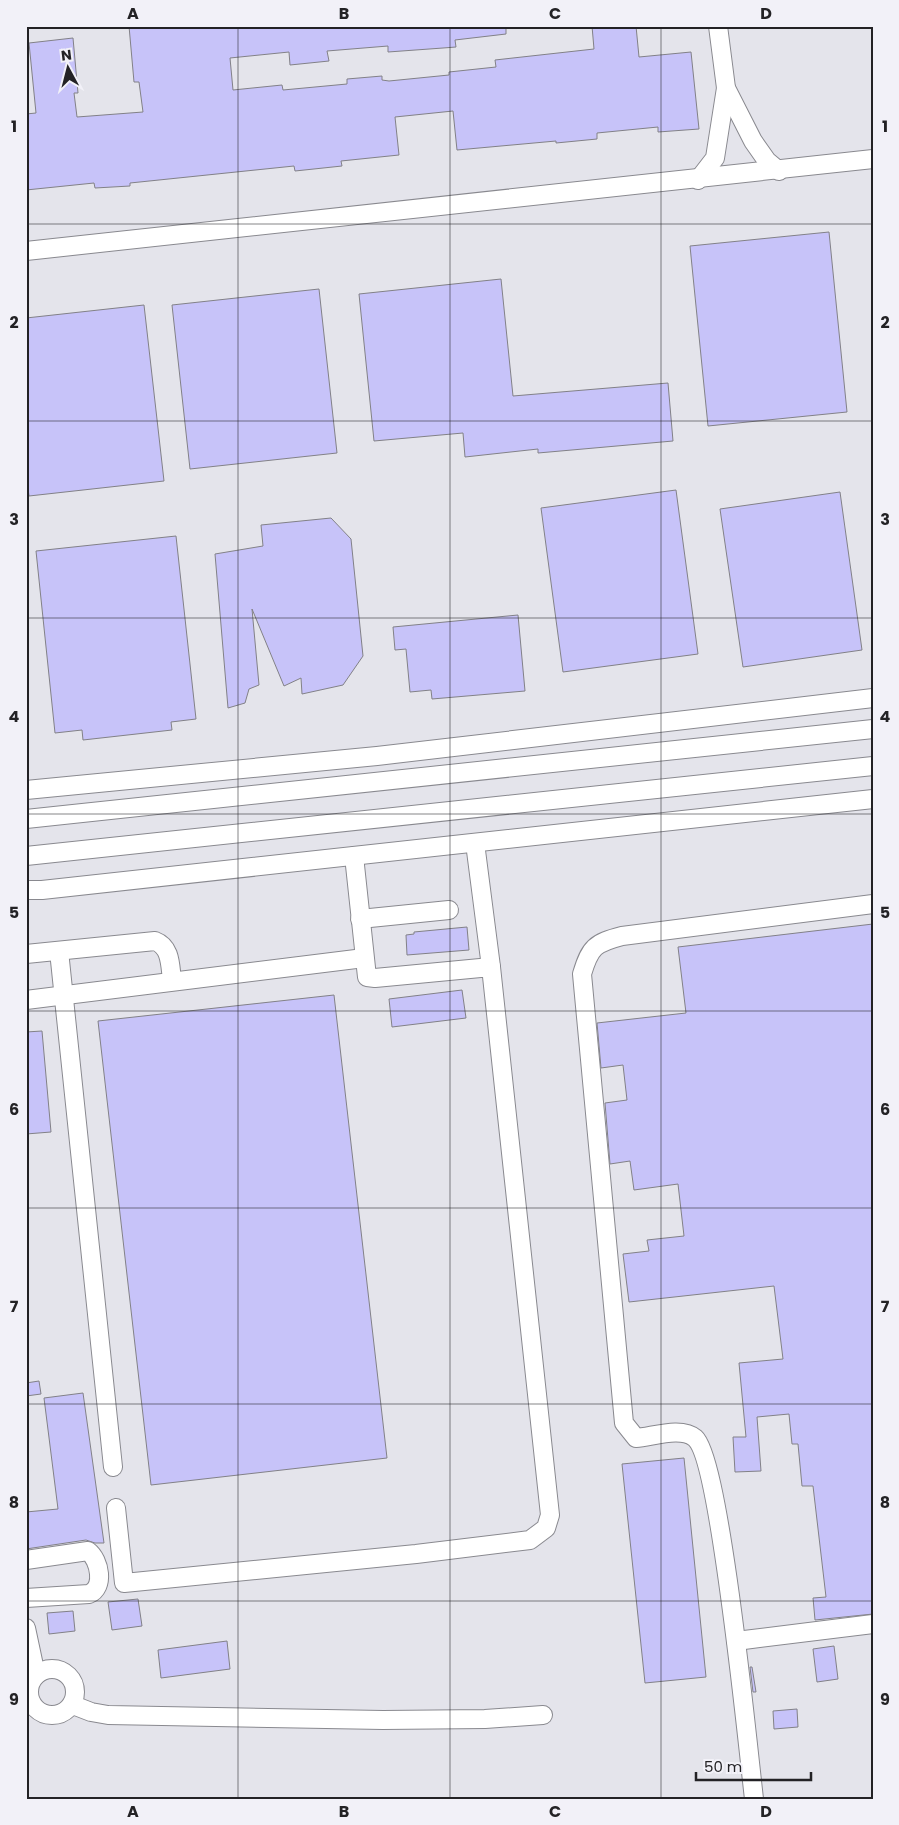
<svg xmlns="http://www.w3.org/2000/svg" width="899" height="1825" font-family="Poppins,sans-serif">
  <style>
    .building { fill: #c7c3f9; stroke: #828187 }
    .lines { fill: none; stroke-linecap: round; stroke-linejoin: round }
    .minor-casing { stroke: #89898f; stroke-width: 20 }
    .minor { stroke: #fff; stroke-width: 18 }
    .grid { fill: none; stroke: #232225; stroke-width: 1; stroke-opacity: 0.55 }
    .neatline { fill: none; stroke: #232225; stroke-width: 2 }
    .grid-label { font-size: 16px; text-anchor: middle; font-weight: bold; fill: #232225 }
  </style>
  <rect width="100%" height="100%" fill="#e4e4eb"/>
  <!-- building -->
  <g class="building">
    <polygon points="129,26 506,26 506,34 455,40 456,47 443,48 388,52 388,46 327,51 329,61 290,65 289,52 230,58 233,90 282,85 283,90 347,84 347,79 382,76 382,80 389,81 449,75 449,72 496,67 495,60 594,49 592,26 636,26 639,57 691,52 699,129 658,132 658,127 597,133 597,139 556,143 556,141 457,150 453,111 395,117 399,155 341,161 342,166 295,171 294,166 130,183 130,186 95,188 94,183 26,190 26,114 36,113 29,43 73,38 78,93 74,93 77,117 143,112 139,82 134,82"/>
    <polygon points="829,232 847,412 708,426 690,246"/>
    <polygon points="501,279 513,396 668,383 673,441 538,453 538,449 465,457 463,433 374,441 359,294"/>
    <polygon points="319,289 337,453 190,469 172,305"/>
    <polygon points="144,305 164,481 29,496 26,474 26,318"/>
    <polygon points="676,490 698,654 563,672 541,508"/>
    <polygon points="840,492 862,650 743,667 720,509"/>
    <polygon points="331,518 351,539 363,656 343,685 302,694 301,678 284,686 252,609 259,685 249,689 245,703 228,708 215,554 263,546 261,525"/>
    <polygon points="176,536 196,719 171,722 172,730 83,740 82,730 55,733 36,551"/>
    <polygon points="518,615 525,691 432,699 431,690 410,692 406,649 395,650 393,627"/>
    <polygon points="873,924 873,1614 815,1620 813,1598 826,1597 813,1486 802,1486 798,1444 792,1444 789,1414 757,1417 761,1471 735,1472 733,1437 746,1437 739,1363 783,1359 774,1286 629,1302 623,1254 649,1251 647,1240 684,1236 678,1184 634,1190 630,1161 610,1164 605,1103 627,1100 623,1065 601,1068 597,1023 686,1013 678,947"/>
    <polygon points="467,927 469,950 407,955 406,935 414,934 414,932"/>
    <polygon points="462,990 466,1018 392,1027 389,999"/>
    <polygon points="334,995 387,1458 151,1485 98,1021"/>
    <polygon points="42,1031 51,1132 26,1134 26,1032"/>
    <polygon points="39,1381 41,1394 26,1396 26,1383"/>
    <polygon points="83,1393 104,1543 95,1543 86,1540 26,1549 26,1512 58,1509 44,1398"/>
    <polygon points="684,1458 706,1677 645,1683 622,1464"/>
    <polygon points="138,1599 142,1626 112,1630 108,1602"/>
    <polygon points="73,1611 75,1631 49,1634 47,1613"/>
    <polygon points="227,1641 230,1669 161,1678 158,1650"/>
    <polygon points="834,1646 838,1679 817,1682 813,1649"/>
    <polygon points="750,1667 752,1667 756,1692 753,1692"/>
    <polygon points="797,1709 798,1727 774,1729 773,1711"/>
  </g>
  <g class="lines">
    <!-- minor casing -->
    <g class="minor-casing">
      <g id="minor">
        <polyline points="718,26 726,88 753,141 767,161 779,171"/>
        <polyline points="698,180 715,158 726,88"/>
        <polyline points="26,251 873,159"/>
        <polyline points="26,790 377,756 873,698"/>
        <polyline points="26,819 873,729"/>
        <polyline points="475,843 491,967"/>
        <polyline points="26,856 873,766"/>
        <polyline points="26,890 42,890 873,799"/>
        <polyline points="360,919 449,910"/>
        <polyline points="59,951 113,1467"/>
        <path d="M26,954L155,941C171,947 170,965 172,980"/>
        <polyline points="26,1000 364,958"/>
        <polyline points="116,1508 124,1583 416,1554 530,1540 546,1528 550,1515 491,967 375,978 367,977 354,856"/>
        <path d="M26,1560L88,1551C100,1560 105,1588 89,1594L26,1598"/>
        <polyline points="26,1628 36,1675"/>
        <polyline points="736,1641 873,1624"/>
        <circle cx="52" cy="1692" r="23"/>
        <polyline points="73,1705 91,1712 108,1715 383,1720 485,1719 543,1715"/>
        <path d="M754,1799C748,1748 720,1460 695,1438C681,1426 652,1437 636,1438L624,1423L582,974C590,947 595,943 622,936L873,904"/>
      </g>
    </g>
    <!-- minor -->
    <use href="#minor" class="minor"/>
  </g>
  <!-- grid -->
  <path class="grid" d="M238,26V1799M450,26V1799M661,26V1799M26,224H873M26,421H873M26,618H873M26,814H873M26,1011H873M26,1208H873M26,1404H873M26,1601H873"/>
  <!-- border -->
  <rect width="899" height="1825" fill="none" stroke="#f2f1f8" stroke-width="55"/>
  <!-- north arrow -->
  <g transform="translate(68 68) rotate(353)" stroke="#f2f1f8" stroke-width="4" paint-order="stroke">
  <path d="M0-4L9 19L0 12L-9 19Z" fill="#232225"/>
  <text y="-8" font-size="14" font-weight="bold" text-anchor="middle" fill="#232225">N</text>
  </g>
  <!-- scale -->
  <path d="M696 1772v8h115v-8" fill="none" stroke="#232225" stroke-width="2.5"/>
  <text x="704" y="1772" font-size="15" fill="#232225" stroke="#f2f1f8" stroke-width="4" paint-order="stroke">50 m</text>
  <rect x="28" y="28" width="844" height="1770" class="neatline"/>
  <g class="grid-label">
    <text x="133" y="19">A</text>
    <text x="344" y="19">B</text>
    <text x="555" y="19">C</text>
    <text x="766" y="19">D</text>
    <text x="14" y="132">1</text>
    <text x="885" y="132">1</text>
    <text x="14" y="328">2</text>
    <text x="885" y="328">2</text>
    <text x="14" y="525">3</text>
    <text x="885" y="525">3</text>
    <text x="14" y="722">4</text>
    <text x="885" y="722">4</text>
    <text x="14" y="918">5</text>
    <text x="885" y="918">5</text>
    <text x="14" y="1115">6</text>
    <text x="885" y="1115">6</text>
    <text x="14" y="1312">7</text>
    <text x="885" y="1312">7</text>
    <text x="14" y="1508">8</text>
    <text x="885" y="1508">8</text>
    <text x="14" y="1705">9</text>
    <text x="885" y="1705">9</text>
    <text x="133" y="1817">A</text>
    <text x="344" y="1817">B</text>
    <text x="555" y="1817">C</text>
    <text x="766" y="1817">D</text>
  </g>
</svg>
